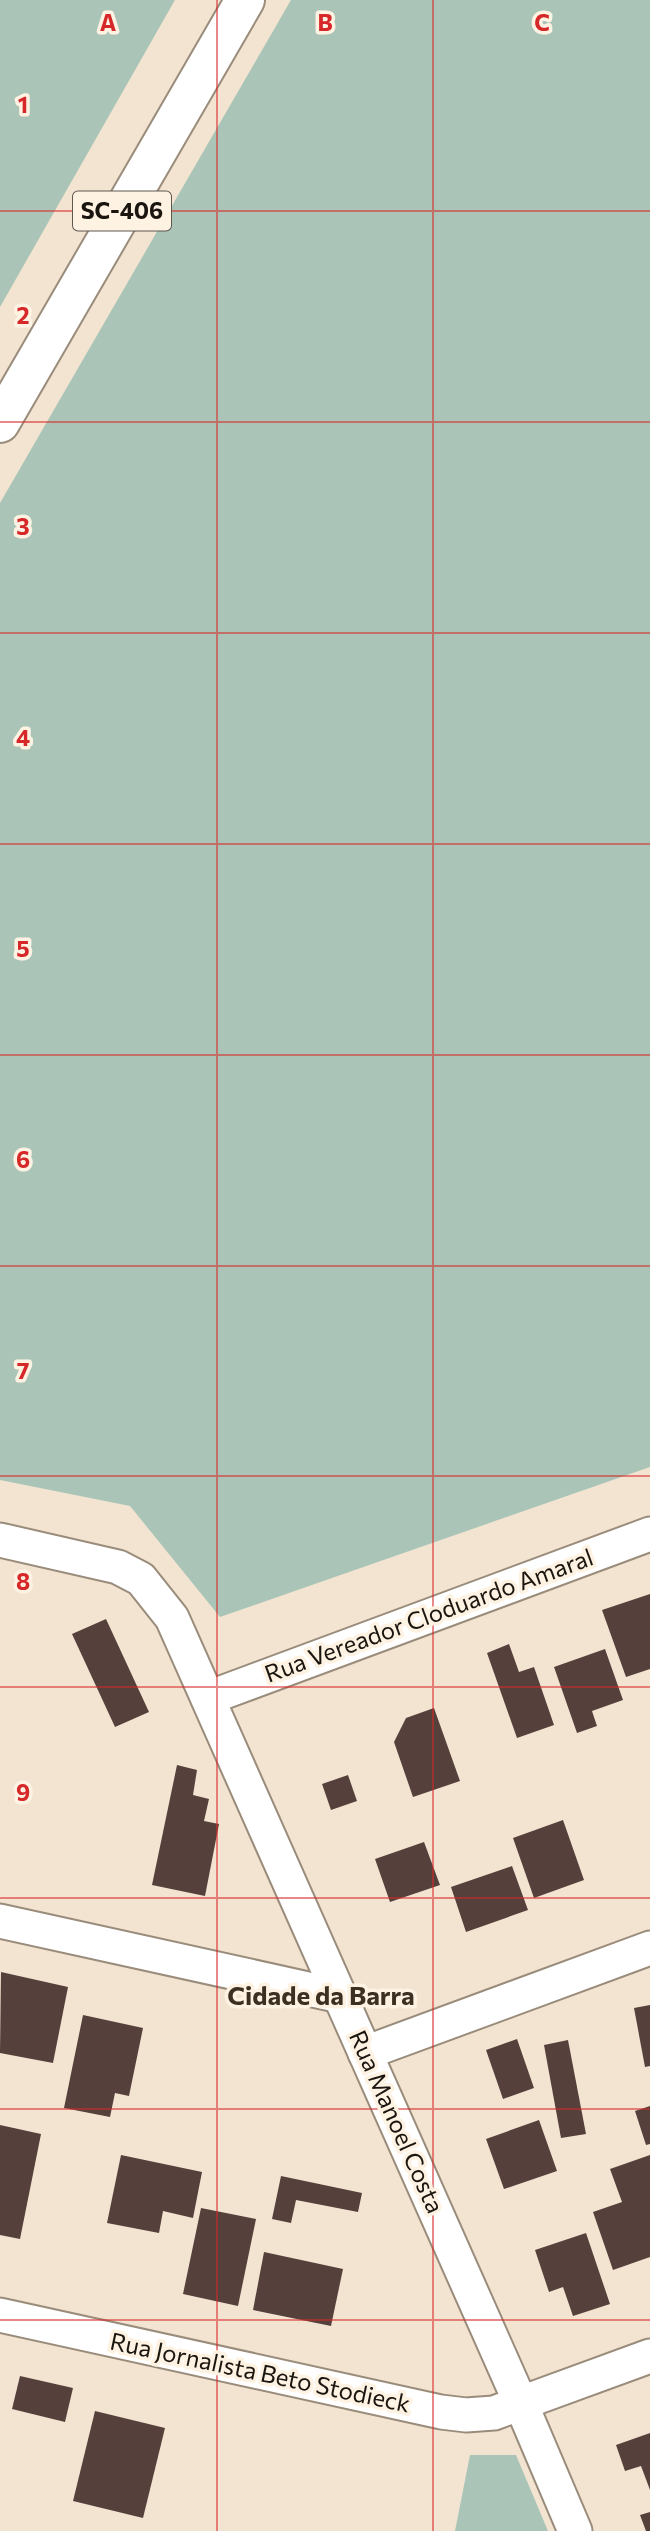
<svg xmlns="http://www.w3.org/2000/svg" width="650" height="2531" font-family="Commissioner,sans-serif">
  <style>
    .green { fill: #aac5b7 }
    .building { fill: #55403b }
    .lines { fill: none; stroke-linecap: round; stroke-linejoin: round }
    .minor-casing { stroke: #9a8c7b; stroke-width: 37 }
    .primary-casing { stroke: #9a8c7b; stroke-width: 42 }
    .minor { stroke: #fff; stroke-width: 33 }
    .primary { stroke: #fff; stroke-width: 38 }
    .grid { fill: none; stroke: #d62828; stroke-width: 2; stroke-opacity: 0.55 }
    .labels { text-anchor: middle; stroke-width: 7; stroke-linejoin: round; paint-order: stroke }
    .shield { fill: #fef2e3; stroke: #5e574e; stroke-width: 2 }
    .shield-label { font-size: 23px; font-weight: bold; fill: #1a150e }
    .street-label { font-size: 24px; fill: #1a150e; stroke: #fef2e3 }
    .neighbourhood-label { font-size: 26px; font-weight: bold; fill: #3c3022; stroke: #fef2e3 }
    .grid-label { font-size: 23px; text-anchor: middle; font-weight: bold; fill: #d62828; stroke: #fef2e3; stroke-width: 7; stroke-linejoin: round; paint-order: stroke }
  </style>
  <rect width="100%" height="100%" fill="#f3e4d2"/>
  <!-- green -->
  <g class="green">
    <polygon points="0,0 175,0 0,307"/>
    <polygon points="291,0 650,0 650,1467 220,1617 130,1506 0,1480 0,503"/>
    <polygon points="470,2455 516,2455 548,2531 455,2531"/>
  </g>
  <!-- building -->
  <g class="building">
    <polygon points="650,1594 650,1669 626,1677 602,1610"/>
    <polygon points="106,1619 149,1712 115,1727 72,1634"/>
    <polygon points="509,1644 519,1672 534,1667 554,1725 517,1738 487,1653"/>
    <polygon points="605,1649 623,1700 592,1711 597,1726 577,1733 554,1667"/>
    <polygon points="434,1708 460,1781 413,1797 394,1742 406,1718"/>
    <polygon points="177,1765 197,1770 193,1795 209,1799 204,1821 219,1824 205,1896 152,1885"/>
    <polygon points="348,1775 357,1801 331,1810 322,1784"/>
    <polygon points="563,1820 584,1880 534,1898 513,1838"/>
    <polygon points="424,1842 440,1885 390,1902 375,1859"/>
    <polygon points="512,1866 528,1910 466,1932 451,1887"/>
    <polygon points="1,1972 68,1987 53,2063 0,2053"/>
    <polygon points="650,2005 650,2066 645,2067 634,2008"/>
    <polygon points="83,2015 143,2028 129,2096 115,2093 110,2117 64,2108"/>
    <polygon points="517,2039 534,2088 503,2099 486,2050"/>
    <polygon points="568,2040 586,2134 561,2138 544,2045"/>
    <polygon points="650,2106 650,2144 646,2145 635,2111"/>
    <polygon points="539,2120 557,2171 504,2189 486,2139"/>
    <polygon points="0,2125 41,2134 20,2239 0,2235"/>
    <polygon points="121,2155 202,2172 193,2218 163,2211 159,2233 107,2223"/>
    <polygon points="650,2155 650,2257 613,2270 593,2212 622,2202 610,2169"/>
    <polygon points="281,2176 362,2193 358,2212 296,2200 291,2223 272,2219"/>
    <polygon points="201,2208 256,2219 238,2306 183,2294"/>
    <polygon points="586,2233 610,2304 573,2316 563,2287 549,2292 535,2250"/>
    <polygon points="264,2252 343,2269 331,2326 253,2310"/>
    <polygon points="20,2376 73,2388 65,2422 12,2409"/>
    <polygon points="95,2411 165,2428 143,2518 73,2501"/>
    <polygon points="650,2433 650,2490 641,2466 625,2471 616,2445"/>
    <polygon points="650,2512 650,2531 646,2531 640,2515"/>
  </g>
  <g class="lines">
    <!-- minor casing -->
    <g class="minor-casing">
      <g id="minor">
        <polyline points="0,1540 118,1567 141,1579 172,1618 521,2404 575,2531"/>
        <polyline points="208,1698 650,1534"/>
        <polyline points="0,1921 340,1996"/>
        <polyline points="365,2053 650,1948"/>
        <polyline points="0,2315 441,2412 466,2415 494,2413 650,2356"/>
      </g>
    </g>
    <!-- primary casing -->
    <g class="primary-casing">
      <polyline id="primary" points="0,423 245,0"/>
    </g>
    <!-- minor -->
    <use href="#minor" class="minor"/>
    <!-- primary -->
    <use href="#primary" class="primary"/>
  </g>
  <!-- grid -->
  <path class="grid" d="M217,0V2531M433,0V2531M0,211H650M0,422H650M0,633H650M0,844H650M0,1055H650M0,1266H650M0,1476H650M0,1687H650M0,1898H650M0,2109H650M0,2320H650"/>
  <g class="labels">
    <!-- shield labels -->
    <rect class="shield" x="73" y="191.5" width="98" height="39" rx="5"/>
    <g class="shield-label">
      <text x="122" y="219">SC-406</text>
    </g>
    <!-- street labels -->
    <g class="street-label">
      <text transform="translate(429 1616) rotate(-20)" y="8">Rua Vereador Cloduardo Amaral</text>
      <text transform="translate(396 2122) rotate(66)" y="8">Rua Manoel Costa</text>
      <text transform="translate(260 2373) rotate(12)" y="8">Rua Jornalista Beto Stodieck</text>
    </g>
    <!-- neighbourhood labels -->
    <g class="neighbourhood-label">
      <text x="321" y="2005">Cidade da Barra</text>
    </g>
  </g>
  <g class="grid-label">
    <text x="108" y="31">A</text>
    <text x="325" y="31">B</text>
    <text x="542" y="31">C</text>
    <text x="23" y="113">1</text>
    <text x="23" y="324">2</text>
    <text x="23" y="535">3</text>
    <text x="23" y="746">4</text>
    <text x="23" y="957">5</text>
    <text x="23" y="1168">6</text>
    <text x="23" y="1379">7</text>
    <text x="23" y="1590">8</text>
    <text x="23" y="1801">9</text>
  </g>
</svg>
